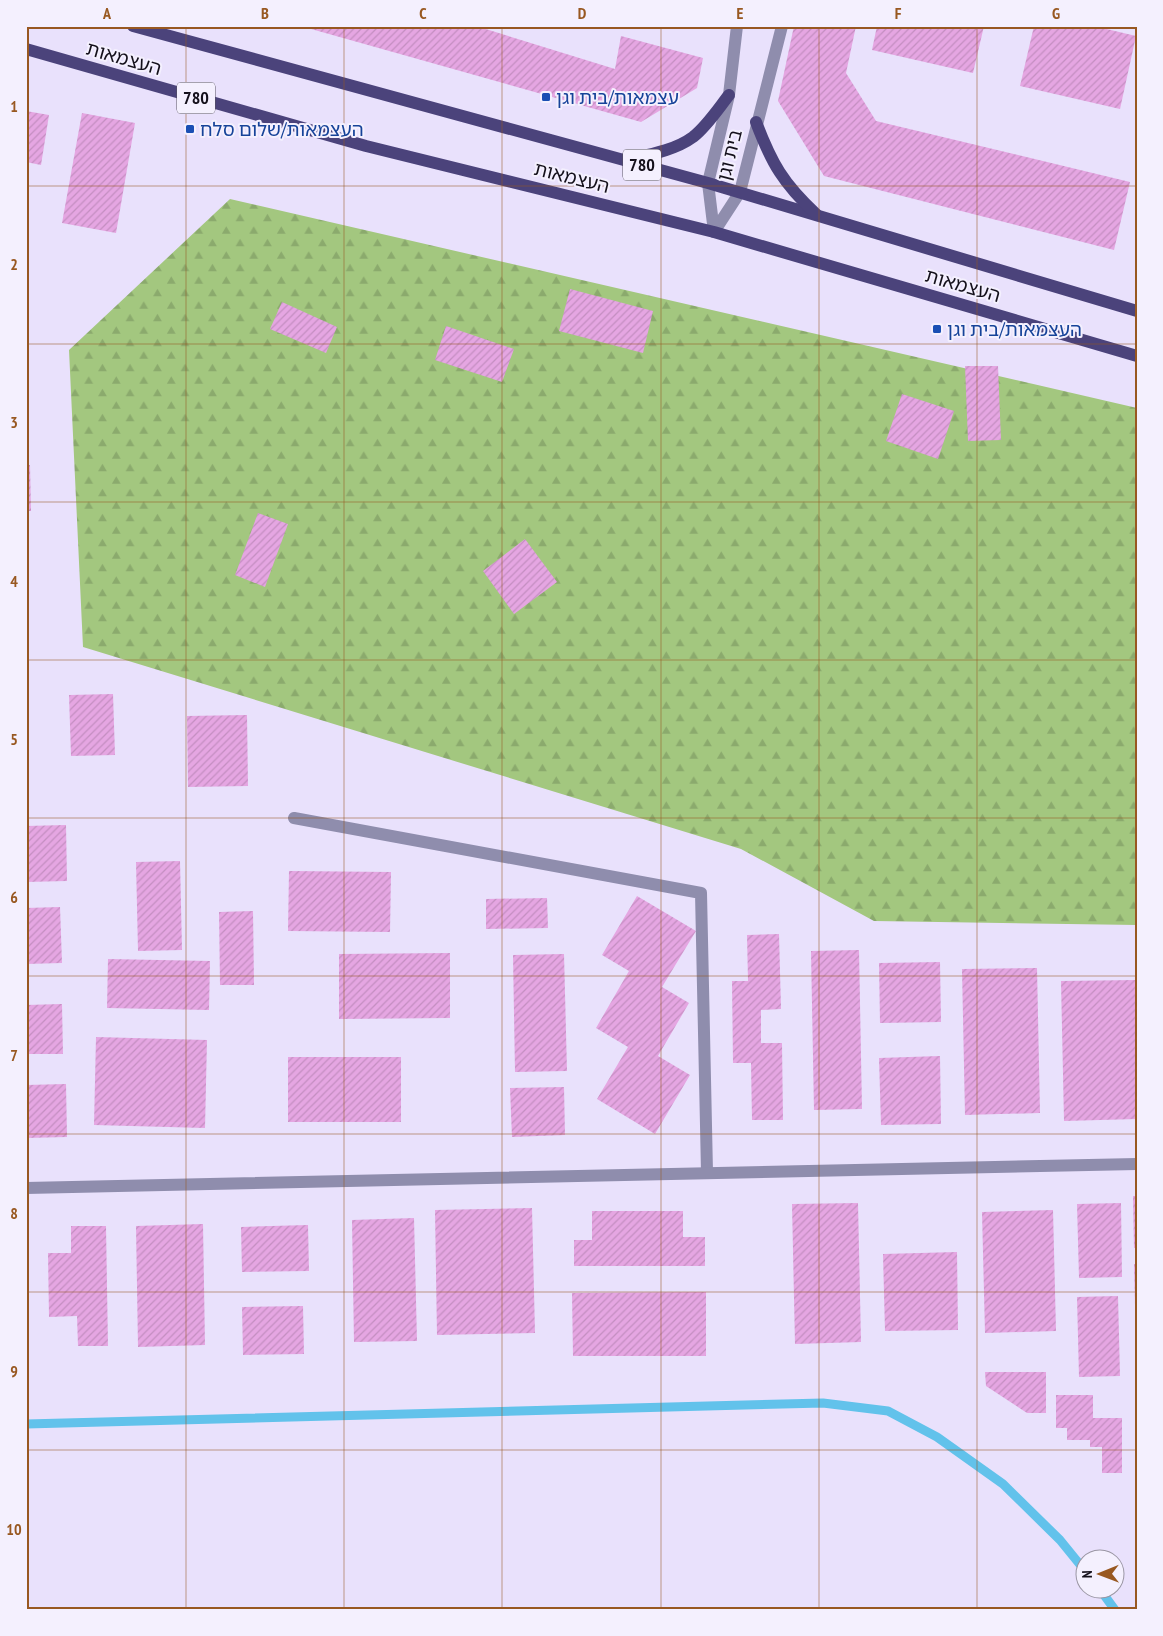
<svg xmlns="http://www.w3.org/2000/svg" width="1163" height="1636" font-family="'PT Sans Narrow','Noto Sans Hebrew',sans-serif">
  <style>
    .forest { fill: url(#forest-firs) }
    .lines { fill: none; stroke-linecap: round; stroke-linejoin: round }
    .stream { stroke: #62c2eb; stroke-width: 9 }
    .building { fill: url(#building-hatch) }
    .street { stroke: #8f8dad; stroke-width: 12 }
    .primary { stroke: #4b437b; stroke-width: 12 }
    .grid { fill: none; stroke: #985821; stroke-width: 1; stroke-opacity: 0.55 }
    .transit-dot { fill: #1a4fb4; stroke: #f4f0fe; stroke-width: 2 }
    .labels { text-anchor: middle; stroke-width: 4; stroke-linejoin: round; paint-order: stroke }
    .shield { fill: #f4f0fe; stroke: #57535f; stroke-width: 1 }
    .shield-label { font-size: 18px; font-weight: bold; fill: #14101b }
    .street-label { font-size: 19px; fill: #14101b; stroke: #f4f0fe }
    .transit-label { font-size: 19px; fill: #164399; stroke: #f4f0fe; text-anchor: start }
    .neatline { fill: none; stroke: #985821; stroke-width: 2 }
    .grid-label { font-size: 16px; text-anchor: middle; font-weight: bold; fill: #985821 }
  </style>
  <defs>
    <pattern id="forest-firs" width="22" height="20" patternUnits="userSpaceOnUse" patternTransform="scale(1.25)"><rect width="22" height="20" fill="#a3c77f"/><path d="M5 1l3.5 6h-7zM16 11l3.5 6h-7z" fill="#8baa6d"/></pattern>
    <pattern id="building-hatch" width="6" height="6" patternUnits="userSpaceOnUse" patternTransform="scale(1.25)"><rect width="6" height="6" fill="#e5a6e2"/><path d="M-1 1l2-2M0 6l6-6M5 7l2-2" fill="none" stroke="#c48ec1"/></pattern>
  </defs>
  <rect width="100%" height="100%" fill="#e9e1fc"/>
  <!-- forest -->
  <polygon class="forest" points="230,199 1137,408 1137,925 874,921 741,849 83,647 69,350"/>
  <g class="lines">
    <!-- stream -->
    <g class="stream">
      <polyline points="26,1424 823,1403 888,1411 937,1437 1003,1484 1060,1540 1086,1572"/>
      <polyline points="1099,1588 1115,1610"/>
    </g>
  </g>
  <!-- building -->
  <g class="building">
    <polygon points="476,26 615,69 621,36 703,58 697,88 641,122 304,27"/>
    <polygon points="794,26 856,26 846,73 876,121 1130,182 1114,250 824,176 778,101"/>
    <polygon points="877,26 984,26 973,73 872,50"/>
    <polygon points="1034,26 1094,26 1136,36 1120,109 1020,86"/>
    <polygon points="26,111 49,115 41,165 26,162"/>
    <polygon points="82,113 135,123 116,233 62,223"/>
    <polygon points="570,289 653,311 643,353 559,331"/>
    <polygon points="282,302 337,327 326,353 270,329"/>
    <polygon points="446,326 514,349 502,382 435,360"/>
    <polygon points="965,366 998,366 1001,440 968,441"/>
    <polygon points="902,394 954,411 938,459 886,441"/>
    <polygon points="26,465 30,465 31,511 26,511"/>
    <polygon points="258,513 288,524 265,587 235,575"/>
    <polygon points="525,539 557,582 514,614 483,571"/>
    <polygon points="113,694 115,755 71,756 69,695"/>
    <polygon points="247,715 248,786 188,787 187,716"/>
    <polygon points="66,825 67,881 26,882 26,826"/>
    <polygon points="180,861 182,950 138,951 136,862"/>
    <polygon points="289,871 391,872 390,932 288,931"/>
    <polygon points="637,896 696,931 662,987 689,1003 658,1056 690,1075 655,1134 597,1099 628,1047 596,1028 629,971 602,955"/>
    <polygon points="547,898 548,928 486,929 486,899"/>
    <polygon points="60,907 62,963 26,964 26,908"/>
    <polygon points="253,911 254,985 220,985 219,912"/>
    <polygon points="779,934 781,1009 761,1010 761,1043 782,1043 783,1120 752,1120 751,1063 733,1063 732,981 748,981 747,935"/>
    <polygon points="859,950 862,1109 814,1110 811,951"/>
    <polygon points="450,953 450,1018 339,1019 339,954"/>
    <polygon points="564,954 567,1071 515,1072 513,955"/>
    <polygon points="108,959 210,961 209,1010 107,1008"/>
    <polygon points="940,962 941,1022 880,1023 879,963"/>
    <polygon points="1037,968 1040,1113 965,1115 962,969"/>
    <polygon points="1136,980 1137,1119 1064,1121 1061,981"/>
    <polygon points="62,1004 63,1054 26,1054 26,1005"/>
    <polygon points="96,1037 207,1040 205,1128 94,1125"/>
    <polygon points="940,1056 941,1124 881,1125 879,1058"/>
    <rect x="288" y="1057" width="113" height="65"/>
    <polygon points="66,1084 67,1137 26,1138 26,1085"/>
    <polygon points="564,1087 565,1135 512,1137 510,1088"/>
    <polygon points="1133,1196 1137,1196 1137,1248 1134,1248"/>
    <polygon points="858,1203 861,1342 795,1344 792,1204"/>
    <polygon points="1121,1203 1122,1277 1079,1278 1077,1204"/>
    <polygon points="532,1208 535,1333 437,1335 435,1210"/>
    <polygon points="1053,1210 1056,1331 985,1333 982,1212"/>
    <polygon points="592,1211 683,1211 683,1237 705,1237 705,1266 574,1266 574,1240 592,1240"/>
    <polygon points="414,1218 417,1341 354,1342 352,1220"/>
    <polygon points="203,1224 205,1345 138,1347 136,1226"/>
    <polygon points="308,1225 309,1271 242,1272 241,1227"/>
    <polygon points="71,1226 106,1226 108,1346 78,1346 77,1316 49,1317 48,1253 71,1253"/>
    <polygon points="957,1252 958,1330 885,1331 883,1254"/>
    <polygon points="1134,1264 1137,1264 1137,1306 1135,1306"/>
    <polygon points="706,1292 706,1356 573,1356 572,1293"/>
    <polygon points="1118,1296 1120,1376 1079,1377 1077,1297"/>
    <polygon points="303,1306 304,1354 243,1355 242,1307"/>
    <polygon points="985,1372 1046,1372 1046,1413 1027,1413 986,1386"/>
    <polygon points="1056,1395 1093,1395 1093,1418 1122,1418 1122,1473 1102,1473 1102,1447 1090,1447 1090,1440 1067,1440 1067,1428 1056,1428"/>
  </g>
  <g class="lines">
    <!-- street -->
    <g class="street">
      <polyline points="714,232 740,192 782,26"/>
      <polyline points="714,232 708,183 729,95 737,26"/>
      <polyline points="294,818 701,893 707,1172"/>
      <polyline points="26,1188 1137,1164"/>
    </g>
    <!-- primary -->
    <g class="primary">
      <polyline points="133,26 708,183 1137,311"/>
      <polyline points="26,49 366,146 714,232 1137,356"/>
      <path d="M756,122C772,164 783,183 816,214"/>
      <path d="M625,160C647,155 674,151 693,137C707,126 718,109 729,95"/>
    </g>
  </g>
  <!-- grid -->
  <path class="grid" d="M186,26V1610M344,26V1610M502,26V1610M661,26V1610M819,26V1610M977,26V1610M26,186H1137M26,344H1137M26,502H1137M26,660H1137M26,818H1137M26,976H1137M26,1134H1137M26,1292H1137M26,1450H1137"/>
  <!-- markers -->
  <g class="transit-dot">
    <rect x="541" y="92" width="10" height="10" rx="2.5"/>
    <rect x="185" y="124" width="10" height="10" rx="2.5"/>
    <rect x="932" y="324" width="10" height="10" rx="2.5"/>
  </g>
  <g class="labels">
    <!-- shield labels -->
    <g class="shield">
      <rect x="177" y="82.5" width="38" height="31" rx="4"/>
      <rect x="623" y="149.5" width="38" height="31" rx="4"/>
    </g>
    <g class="shield-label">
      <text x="196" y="104">780</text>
      <text x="642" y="171">780</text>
    </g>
    <!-- street labels -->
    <g class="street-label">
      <text transform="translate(124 58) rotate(16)" y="7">העצמאות</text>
      <text transform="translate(729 155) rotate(-76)" y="7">בית וגן</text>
      <text transform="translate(572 177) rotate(14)" y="7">העצמאות</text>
      <text transform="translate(963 285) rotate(16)" y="7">העצמאות</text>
    </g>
    <!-- transit labels -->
    <g class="transit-label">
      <text x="556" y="104">עצמאות/בית וגן</text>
      <text x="200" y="136">העצמאות/שלום סלח</text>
      <text x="947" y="336">העצמאות/בית וגן</text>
    </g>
  </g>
  <!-- border -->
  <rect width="1163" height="1636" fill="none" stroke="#f4f0fe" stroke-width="55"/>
  <!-- north arrow -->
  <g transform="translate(1100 1574) rotate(269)"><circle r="24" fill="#f4f0fe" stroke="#9a96a3"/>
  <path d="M0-4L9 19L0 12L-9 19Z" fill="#985821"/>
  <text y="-8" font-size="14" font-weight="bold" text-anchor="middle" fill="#14101b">N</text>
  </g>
  <rect x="28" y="28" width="1108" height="1580" class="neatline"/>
  <g class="grid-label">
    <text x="107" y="19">A</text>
    <text x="265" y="19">B</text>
    <text x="423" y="19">C</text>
    <text x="582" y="19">D</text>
    <text x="740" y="19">E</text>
    <text x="898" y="19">F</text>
    <text x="1056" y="19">G</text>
    <text x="14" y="112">1</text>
    <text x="14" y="270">2</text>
    <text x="14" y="428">3</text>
    <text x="14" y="587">4</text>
    <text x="14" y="745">5</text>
    <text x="14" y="903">6</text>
    <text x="14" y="1061">7</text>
    <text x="14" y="1219">8</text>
    <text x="14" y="1377">9</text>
    <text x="14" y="1535">10</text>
  </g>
</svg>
